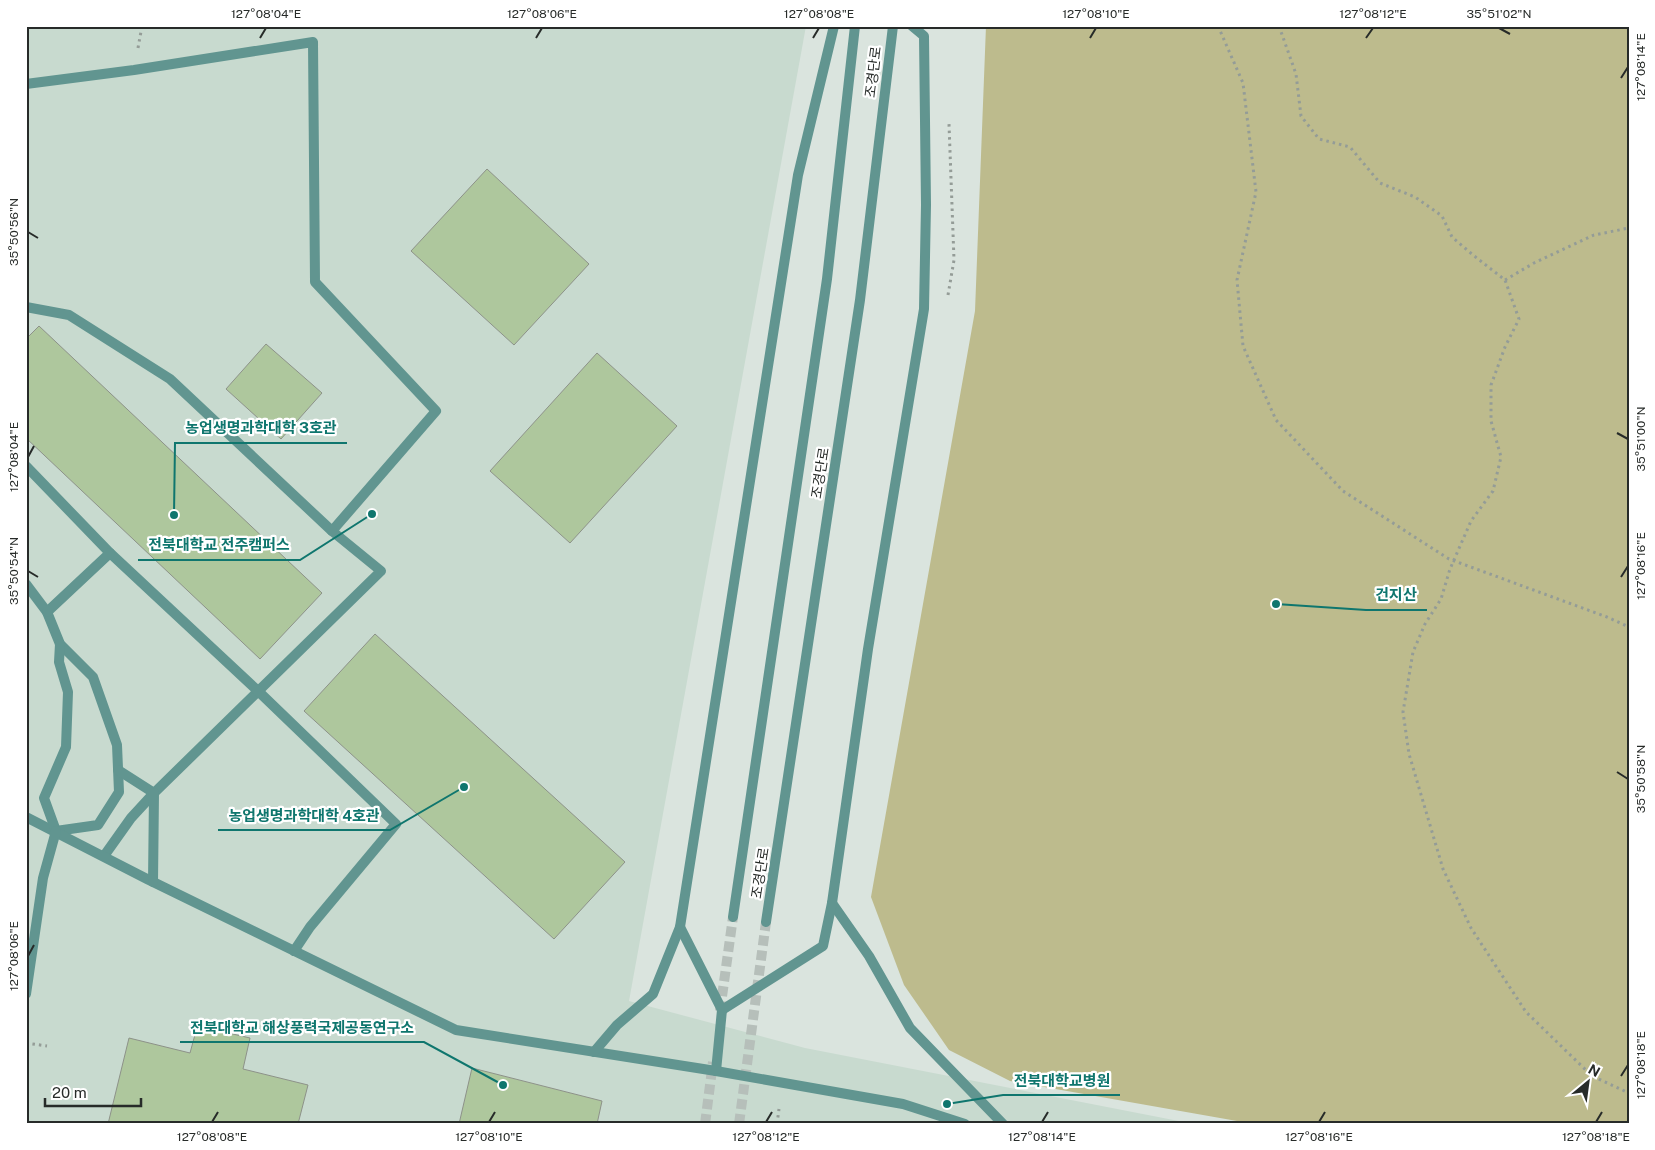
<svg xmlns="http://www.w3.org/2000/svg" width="1655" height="1150" font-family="'Public Sans','Noto Sans KR',sans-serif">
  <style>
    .built { fill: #c8dacf }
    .green { fill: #bdbb8d }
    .building { fill: #aec79d; stroke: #8d9289 }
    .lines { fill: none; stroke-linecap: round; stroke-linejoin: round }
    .tertiary-tunnel { stroke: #b6bfba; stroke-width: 10; stroke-dasharray: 10 5; stroke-linecap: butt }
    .path { stroke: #949c97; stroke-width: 3; stroke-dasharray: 2.5 4; stroke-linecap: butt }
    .service { stroke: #619590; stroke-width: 10 }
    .tertiary { stroke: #619590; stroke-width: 10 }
    .ticks { fill: none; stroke: #272b29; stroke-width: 2 }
    .labels { text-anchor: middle; stroke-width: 4.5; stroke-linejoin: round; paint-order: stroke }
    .street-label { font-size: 14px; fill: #272b29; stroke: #fff }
    .leader { fill: none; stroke: #0f766e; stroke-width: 2 }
    .callout-dot { fill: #0f766e; stroke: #fff; stroke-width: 2 }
    .callout-label { font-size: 15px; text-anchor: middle; font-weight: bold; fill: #0f766e; stroke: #fff; stroke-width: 4.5; stroke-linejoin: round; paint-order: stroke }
    .neatline { fill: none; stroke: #272b29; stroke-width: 2 }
    .ticks-label { font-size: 12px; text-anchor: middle; fill: #272b29 }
  </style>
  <rect width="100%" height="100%" fill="#dae4de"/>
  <!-- built -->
  <polygon class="built" points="26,26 806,26 629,1001 805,1048 1194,1124 26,1124"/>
  <!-- green -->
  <polygon class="green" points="986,26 1629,26 1629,1124 1254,1124 1010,1081 949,1050 904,985 871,897 975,311"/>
  <!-- building -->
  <g class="building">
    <polygon points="487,169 589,264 514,345 411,251"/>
    <polygon points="39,326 322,593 260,659 26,438 26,339"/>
    <polygon points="266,344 322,393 281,439 226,389"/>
    <polygon points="597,353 677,426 570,543 490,471"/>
    <polygon points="375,634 625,862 554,939 304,711"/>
    <polygon points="203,1027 250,1038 243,1069 308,1085 298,1124 108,1124 129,1038 190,1053 196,1031"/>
    <polygon points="472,1068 602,1101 597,1124 459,1124"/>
  </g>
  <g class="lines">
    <!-- tertiary-tunnel -->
    <g class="tertiary-tunnel">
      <polyline points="720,1011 733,917"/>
      <polyline points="705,1124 713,1062"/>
      <polyline points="739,1124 766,922"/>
    </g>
    <!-- path -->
    <g class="path">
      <polyline points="1218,26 1243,83 1256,192 1237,280 1243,346 1276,420 1343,491 1449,559 1607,617 1629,627"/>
      <polyline points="1279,26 1296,74 1301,116 1319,139 1350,147 1380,183 1415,197 1442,216 1452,237 1473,255 1505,280 1519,319 1505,347 1491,385 1491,421 1501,457 1493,491 1471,521 1450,569 1441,599 1425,624 1413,652 1403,712 1409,754 1443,869 1471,928 1526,1012 1592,1076 1629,1093"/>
      <polyline points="138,48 142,26"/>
      <polyline points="1505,280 1534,263 1594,235 1629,228"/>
      <polyline points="948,295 954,260 949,124"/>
      <polyline points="26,1043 47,1046"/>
      <polyline points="777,1124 779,1109"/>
    </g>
    <!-- service -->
    <g class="service">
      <polyline points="26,84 134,70 313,42 315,282 436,411 332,531 381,571 154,793 131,818 104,856"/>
      <polyline points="26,307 69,315 170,379 332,531"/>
      <polyline points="26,466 110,553 258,691 396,824 310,927 294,951"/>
      <polyline points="26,584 47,612 60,644 93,677 117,745 119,792 98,825 56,831"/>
      <polyline points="47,612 110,553"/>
      <polyline points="118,770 154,793"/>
      <polyline points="26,817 147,879 456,1030 716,1071 903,1104 965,1124"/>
      <polyline points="56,831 44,798 66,747 68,692 59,662 60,644"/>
      <polyline points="153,882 154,793"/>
      <polyline points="26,994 43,878 56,831"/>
      <polyline points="716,1071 722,1010"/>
    </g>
    <!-- tertiary -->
    <g class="tertiary">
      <polyline points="832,903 869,956 910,1028 1003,1124"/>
      <polyline points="733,917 827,279 855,26"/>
      <polyline points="766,922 860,300 893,26"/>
      <polyline points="680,927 722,1010 823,946 832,903 868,649 924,309 926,205 924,36 912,26"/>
      <polyline points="594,1052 617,1025 653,994 680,927 798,175 834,26"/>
    </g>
  </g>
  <!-- ticks -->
  <path class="ticks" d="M1499,28L1510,34M260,38L266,28M536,38L542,28M813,38L819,28M1090,38L1096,28M1366,38L1373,28M1621,78L1628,67M28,232L38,238M1617,433L1628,439M28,457L34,446M28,571L38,577M1621,577L1628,566M1617,772L1628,779M28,956L34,945M1621,1076L1628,1065M212,1122L218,1112M489,1122L495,1112M766,1122L772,1112M1042,1122L1048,1112M1319,1122L1325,1112M1596,1122L1602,1112"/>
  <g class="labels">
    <!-- street labels -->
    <g class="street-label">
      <text transform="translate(873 72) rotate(-83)" y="5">조경단로</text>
      <text transform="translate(820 473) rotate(-81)" y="5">조경단로</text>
      <text transform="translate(760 873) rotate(-81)" y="5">조경단로</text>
    </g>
  </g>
  <!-- callouts -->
  <path class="leader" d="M174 515L175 443H347M372 514L300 560H138M1276 604L1366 610H1427M464 787L390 830H218M503 1085L424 1042H180M947 1104L1003 1095H1120"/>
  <g class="callout-dot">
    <circle cx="174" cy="515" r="5"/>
    <circle cx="372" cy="514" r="5"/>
    <circle cx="1276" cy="604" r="5"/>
    <circle cx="464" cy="787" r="5"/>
    <circle cx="503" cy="1085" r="5"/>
    <circle cx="947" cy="1104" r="5"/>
  </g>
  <g class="callout-label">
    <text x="261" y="433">농업생명과학대학 3호관</text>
    <text x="219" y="550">전북대학교 전주캠퍼스</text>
    <text x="1396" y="600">건지산</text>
    <text x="304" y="821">농업생명과학대학 4호관</text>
    <text x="302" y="1033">전북대학교 해상풍력국제공동연구소</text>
    <text x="1062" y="1086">전북대학교병원</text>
  </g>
  <!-- border -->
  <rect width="1655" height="1150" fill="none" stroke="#ffffff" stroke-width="55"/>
  <!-- north arrow -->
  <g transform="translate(1588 1082) rotate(29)" stroke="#ffffff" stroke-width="4" paint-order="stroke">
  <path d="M0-4L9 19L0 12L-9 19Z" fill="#272b29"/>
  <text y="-8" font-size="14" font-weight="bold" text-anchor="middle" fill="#272b29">N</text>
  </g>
  <!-- scale -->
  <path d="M45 1098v8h96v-8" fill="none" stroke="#272b29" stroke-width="2.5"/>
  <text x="52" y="1098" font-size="15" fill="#272b29" stroke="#ffffff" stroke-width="4" paint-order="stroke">20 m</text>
  <rect x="28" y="28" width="1600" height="1094" class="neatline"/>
  <g class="ticks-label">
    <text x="266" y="18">127°08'04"E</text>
    <text x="542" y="18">127°08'06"E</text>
    <text x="819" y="18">127°08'08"E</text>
    <text x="1096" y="18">127°08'10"E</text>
    <text x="1373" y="18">127°08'12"E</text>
    <text x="1499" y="18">35°51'02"N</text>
    <text transform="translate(1641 67) rotate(-90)" y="4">127°08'14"E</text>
    <text transform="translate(14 232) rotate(-90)" y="4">35°50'56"N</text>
    <text transform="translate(1641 439) rotate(-90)" y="4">35°51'00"N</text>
    <text transform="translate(14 457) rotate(-90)" y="4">127°08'04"E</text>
    <text transform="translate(1641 566) rotate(-90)" y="4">127°08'16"E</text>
    <text transform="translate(14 571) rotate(-90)" y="4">35°50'54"N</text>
    <text transform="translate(1641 779) rotate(-90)" y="4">35°50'58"N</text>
    <text transform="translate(14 956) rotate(-90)" y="4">127°08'06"E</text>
    <text transform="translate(1641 1065) rotate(-90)" y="4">127°08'18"E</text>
    <text x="212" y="1141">127°08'08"E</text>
    <text x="489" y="1141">127°08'10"E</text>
    <text x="766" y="1141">127°08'12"E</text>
    <text x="1042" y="1141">127°08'14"E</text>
    <text x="1319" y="1141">127°08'16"E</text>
    <text x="1596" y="1141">127°08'18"E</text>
  </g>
</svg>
